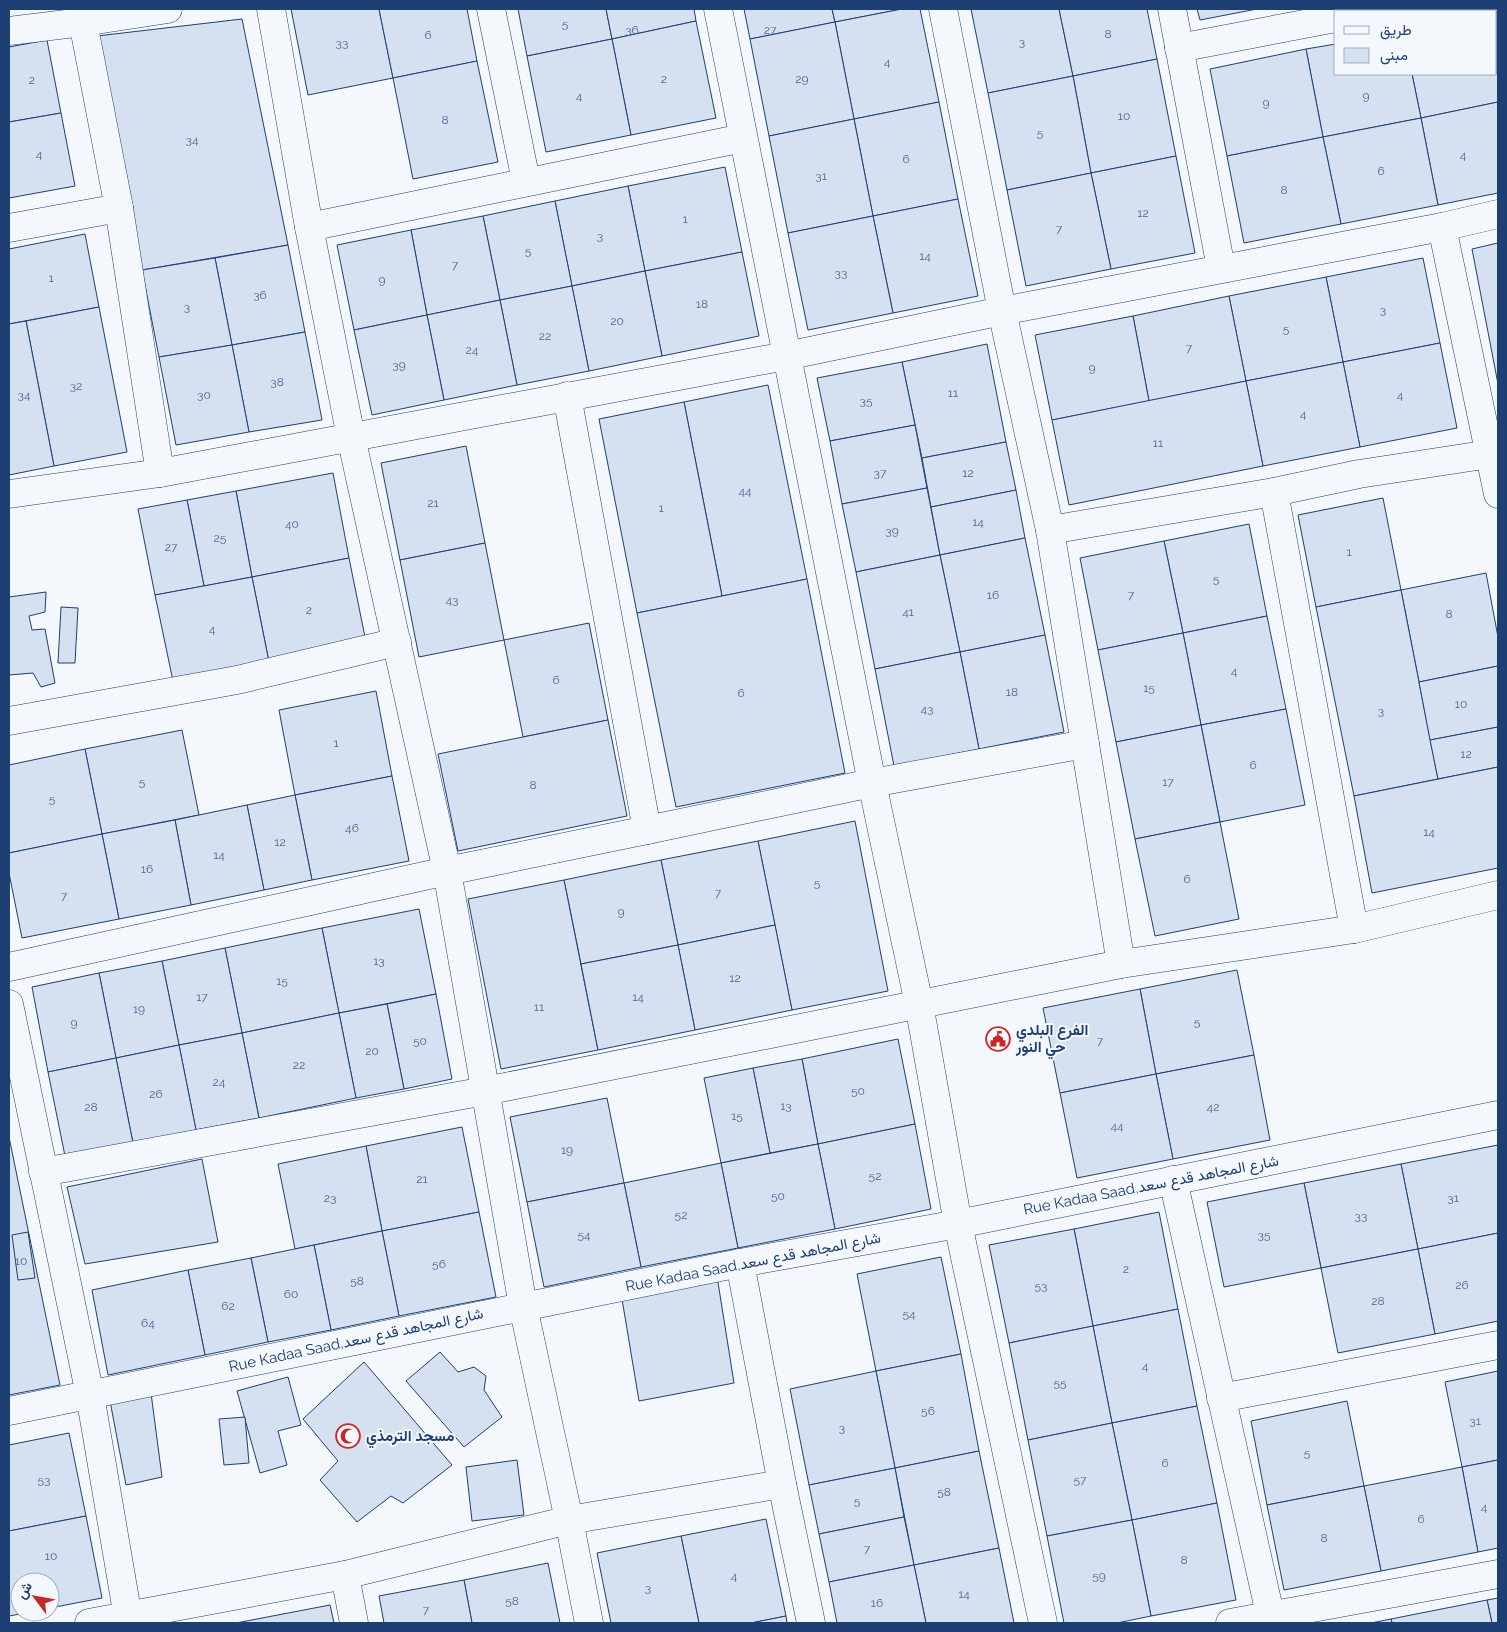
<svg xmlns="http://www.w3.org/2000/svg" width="1507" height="1632" font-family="Raleway,Vazirmatn,sans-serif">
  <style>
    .building { fill: #d5e0f0; stroke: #1d3f73 }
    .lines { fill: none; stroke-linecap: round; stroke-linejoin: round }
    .minor-casing { stroke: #1d3f73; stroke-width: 29 }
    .minor { stroke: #f4f7fb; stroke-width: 28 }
    .labels { text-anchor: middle; stroke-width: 4; stroke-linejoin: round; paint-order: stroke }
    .number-label { font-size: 12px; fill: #4b6792 }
    .poi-label { font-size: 15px; font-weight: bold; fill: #1d3f73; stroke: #f4f7fb; text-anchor: start }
    .street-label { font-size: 15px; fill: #1d3f73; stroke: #f4f7fb }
  </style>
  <rect width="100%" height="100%" fill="#f4f7fb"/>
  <!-- building -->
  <g class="building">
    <polygon points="291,9 379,9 393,78 308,95"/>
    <polygon points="379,9 467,9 477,61 393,78"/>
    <polygon points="518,9 606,9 612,39 527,56"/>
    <polygon points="606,9 694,9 696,21 612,39"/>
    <polygon points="744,9 832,9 835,22 750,39"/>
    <polygon points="832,9 902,9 835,22"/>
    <polygon points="902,9 920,9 939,102 854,119 835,22"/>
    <polygon points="971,9 1059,9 1073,76 988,93"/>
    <polygon points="1059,9 1147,9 1157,59 1073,76"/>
    <polygon points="1197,9 1257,9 1200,20"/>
    <polygon points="1498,11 1498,102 1421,118 1412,74 1496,74 1496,12"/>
    <polygon points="242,19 288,245 142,270 97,36"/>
    <polygon points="696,21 716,118 631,135 612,39"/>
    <polygon points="835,22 854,119 769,136 750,39"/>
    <polygon points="612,39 631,135 546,152 527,56"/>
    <polygon points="47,40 61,113 9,122 9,47"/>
    <polygon points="1336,44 1336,74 1412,74 1421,118 1323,137 1306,49"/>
    <polygon points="1306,49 1323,137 1227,156 1210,69"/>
    <polygon points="1157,59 1176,156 1091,173 1073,76"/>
    <polygon points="477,61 498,162 413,179 393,78"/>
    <polygon points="1073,76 1091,173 1007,190 988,93"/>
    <polygon points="939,102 958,199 873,216 854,119"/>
    <polygon points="1498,102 1498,193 1438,205 1421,118"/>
    <polygon points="61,113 75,186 9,198 9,122"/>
    <polygon points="1421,118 1438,205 1341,224 1323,137"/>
    <polygon points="854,119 873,216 788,233 769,136"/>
    <polygon points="1323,137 1341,224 1244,243 1227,156"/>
    <polygon points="1176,156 1195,253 1111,269 1091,173"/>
    <polygon points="725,167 742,252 645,271 628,186"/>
    <polygon points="1091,173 1111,269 1026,286 1007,190"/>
    <polygon points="628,186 645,271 572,286 555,201"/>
    <polygon points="958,199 978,296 893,313 873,216"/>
    <polygon points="555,201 572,286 500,300 483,216"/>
    <polygon points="483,216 500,300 427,315 411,230"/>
    <polygon points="873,216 893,313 808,330 788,233"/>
    <polygon points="411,230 427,315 354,330 337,245"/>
    <polygon points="85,234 99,307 9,324 9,249"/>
    <polygon points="1498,243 1498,384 1472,249"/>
    <polygon points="288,245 305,332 232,345 215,258"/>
    <polygon points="742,252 759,336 662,356 645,271"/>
    <polygon points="215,258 232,345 159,357 142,270"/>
    <polygon points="1423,258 1440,343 1343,362 1326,277"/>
    <polygon points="645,271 662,356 589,371 572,286"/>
    <polygon points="1326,277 1343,362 1246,381 1229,296"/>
    <polygon points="572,286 589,371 517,385 500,300"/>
    <polygon points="1229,296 1246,381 1149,401 1133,316"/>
    <polygon points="500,300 517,385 444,400 427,315"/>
    <polygon points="99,307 127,452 54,466 26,321"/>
    <polygon points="427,315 444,400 372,415 354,330"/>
    <polygon points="1133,316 1149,401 1052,420 1035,335"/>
    <polygon points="26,321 54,466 9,475 9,324"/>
    <polygon points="305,332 322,420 249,432 232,345"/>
    <polygon points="1440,343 1457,428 1360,447 1343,362"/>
    <polygon points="987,344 1006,442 922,458 902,362"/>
    <polygon points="232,345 249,432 176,445 159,357"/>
    <polygon points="902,362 915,425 830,441 817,378"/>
    <polygon points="1343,362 1360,447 1263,466 1246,381"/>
    <polygon points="1246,381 1263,466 1069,505 1052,420"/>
    <polygon points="768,385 807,579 722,596 684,402"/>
    <polygon points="684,402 722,596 637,613 599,419"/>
    <polygon points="915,425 927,488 842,504 830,441"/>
    <polygon points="1006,442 1016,490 931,507 922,458"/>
    <polygon points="466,446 485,543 400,560 381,463"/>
    <polygon points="333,473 349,558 252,577 236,491"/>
    <polygon points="927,488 940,555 856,572 842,504"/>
    <polygon points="1016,490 1025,538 940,555 931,507"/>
    <polygon points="236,491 252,577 204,586 187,500"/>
    <polygon points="1383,498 1401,590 1316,607 1298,515"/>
    <polygon points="187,500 204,586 155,595 138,509"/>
    <polygon points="1249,524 1267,616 1183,633 1164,541"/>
    <polygon points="1025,538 1045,635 960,652 940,555"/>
    <polygon points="1164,541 1183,633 1098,650 1080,558"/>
    <polygon points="485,543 504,640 419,657 400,560"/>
    <polygon points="940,555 960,652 875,669 856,572"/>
    <polygon points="349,558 366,642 269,662 252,577"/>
    <polygon points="1486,573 1498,637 1498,666 1419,682 1401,590"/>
    <polygon points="252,577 269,662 173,681 155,595"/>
    <polygon points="807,579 845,773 676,807 637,613"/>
    <polygon points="1401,590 1438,779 1354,796 1316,607"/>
    <polygon points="46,592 45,612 29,616 32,630 45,629 55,683 41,687 33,673 9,675 9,597"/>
    <polygon points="61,607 78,608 75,663 58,663"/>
    <polygon points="1267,616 1286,709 1201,725 1183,633"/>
    <polygon points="589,623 608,720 523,737 504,640"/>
    <polygon points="1183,633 1201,725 1116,742 1098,650"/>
    <polygon points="1045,635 1064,732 979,749 960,652"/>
    <polygon points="960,652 979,749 894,766 875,669"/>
    <polygon points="1498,666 1498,727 1430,740 1419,682"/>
    <polygon points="376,691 392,776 295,795 279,710"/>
    <polygon points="1286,709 1305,805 1220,822 1201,725"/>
    <polygon points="608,720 627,816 458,851 438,754"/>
    <polygon points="1201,725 1220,822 1135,839 1116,742"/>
    <polygon points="1498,727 1498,767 1438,779 1430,740"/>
    <polygon points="182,730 199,815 102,834 85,749"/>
    <polygon points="85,749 102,834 9,853 9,765"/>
    <polygon points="1498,767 1498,868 1372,893 1354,796"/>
    <polygon points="392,776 409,861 312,880 295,795"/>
    <polygon points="295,795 312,880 264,890 247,805"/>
    <polygon points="247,805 264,890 191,905 175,820"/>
    <polygon points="175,820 191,905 119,919 102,834"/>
    <polygon points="855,821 888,991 792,1010 758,841"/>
    <polygon points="1220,822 1239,919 1155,936 1135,839"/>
    <polygon points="102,834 119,919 22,938 9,873 9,853"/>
    <polygon points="758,841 775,925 678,945 661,860"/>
    <polygon points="661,860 678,945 581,964 564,880"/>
    <polygon points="564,880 598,1050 501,1069 468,899"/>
    <polygon points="419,909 436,994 339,1013 322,928"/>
    <polygon points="775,925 792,1010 695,1030 678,945"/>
    <polygon points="322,928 339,1013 242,1033 225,948"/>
    <polygon points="678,945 695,1030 598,1050 581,964"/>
    <polygon points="225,948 242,1033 179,1045 162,961"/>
    <polygon points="162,961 179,1045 116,1058 99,973"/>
    <polygon points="1237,970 1254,1055 1156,1074 1140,989"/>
    <polygon points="99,973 116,1058 48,1072 32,987"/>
    <polygon points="1140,989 1156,1074 1060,1093 1043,1008"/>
    <polygon points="436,994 452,1079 404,1089 387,1004"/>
    <polygon points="387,1004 404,1089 356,1098 339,1013"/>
    <polygon points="339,1013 356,1098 259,1118 242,1033"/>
    <polygon points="242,1033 259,1118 196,1130 179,1045"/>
    <polygon points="898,1039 915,1124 818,1144 802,1059"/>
    <polygon points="179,1045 196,1130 133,1143 116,1058"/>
    <polygon points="1254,1055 1270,1140 1173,1159 1156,1074"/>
    <polygon points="116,1058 133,1143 65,1156 48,1072"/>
    <polygon points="802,1059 818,1144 770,1153 753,1068"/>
    <polygon points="753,1068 770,1153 721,1163 704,1078"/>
    <polygon points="1156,1074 1173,1159 1077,1178 1060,1093"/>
    <polygon points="607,1098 624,1183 527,1202 510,1117"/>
    <polygon points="915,1124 931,1209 835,1229 818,1144"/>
    <polygon points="462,1127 479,1212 382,1231 366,1146"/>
    <polygon points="9,1137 60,1385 9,1395"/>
    <polygon points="818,1144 835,1229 738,1248 721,1163"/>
    <polygon points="1498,1145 1498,1233 1418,1249 1401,1164"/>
    <polygon points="366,1146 382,1231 295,1249 278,1164"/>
    <polygon points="202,1159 218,1242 85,1264 67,1187"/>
    <polygon points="721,1163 738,1248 641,1267 624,1183"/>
    <polygon points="1401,1164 1418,1249 1321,1268 1304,1183"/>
    <polygon points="624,1183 641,1267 544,1287 527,1202"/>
    <polygon points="1304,1183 1321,1268 1224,1287 1207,1202"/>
    <polygon points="479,1212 496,1297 399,1316 382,1231"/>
    <polygon points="1159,1212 1178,1309 1093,1326 1074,1229"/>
    <polygon points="1074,1229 1093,1326 1009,1343 989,1245"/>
    <polygon points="382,1231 399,1316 331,1330 314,1245"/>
    <polygon points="28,1232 35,1278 18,1280 12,1235"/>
    <polygon points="1498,1233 1498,1321 1435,1334 1418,1249"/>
    <polygon points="314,1245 331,1330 268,1342 251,1258"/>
    <polygon points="1418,1249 1435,1334 1338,1353 1321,1268"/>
    <polygon points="941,1257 961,1354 876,1371 857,1274"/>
    <polygon points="251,1258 268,1342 205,1355 188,1270"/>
    <polygon points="188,1270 205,1355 108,1375 92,1290"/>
    <polygon points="717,1276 734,1383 639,1401 621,1293"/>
    <polygon points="1178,1309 1197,1406 1112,1423 1093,1326"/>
    <polygon points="1093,1326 1112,1423 1028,1440 1009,1343"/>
    <polygon points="440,1352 458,1372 474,1367 486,1376 484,1390 502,1417 464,1447 406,1381"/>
    <polygon points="961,1354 979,1451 895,1468 876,1371"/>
    <polygon points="364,1362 452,1465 403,1503 391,1496 357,1522 320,1480 338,1461 303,1419"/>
    <polygon points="876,1371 895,1468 809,1485 790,1389"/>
    <polygon points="1498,1371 1498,1460 1462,1467 1445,1382"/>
    <polygon points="288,1377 301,1425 278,1431 287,1465 260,1473 237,1391"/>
    <polygon points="151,1393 162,1477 126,1485 110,1401"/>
    <polygon points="1347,1401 1364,1486 1267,1505 1251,1421"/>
    <polygon points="1197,1406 1217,1503 1132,1520 1112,1423"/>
    <polygon points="245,1417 249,1463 224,1465 219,1419"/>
    <polygon points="1112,1423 1132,1520 1047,1536 1028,1440"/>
    <polygon points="69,1433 86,1516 9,1531 9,1445"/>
    <polygon points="979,1451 999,1548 914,1565 895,1468"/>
    <polygon points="517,1460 524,1515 472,1521 466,1467"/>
    <polygon points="1498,1460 1498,1548 1478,1552 1462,1467"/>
    <polygon points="1462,1467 1478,1552 1381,1571 1364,1486"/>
    <polygon points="895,1468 904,1517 819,1534 809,1485"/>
    <polygon points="1364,1486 1381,1571 1284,1590 1267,1505"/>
    <polygon points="1217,1503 1236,1600 1151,1616 1132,1520"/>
    <polygon points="86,1516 102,1598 50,1608 50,1582 20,1582 20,1612 32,1612 9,1616 9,1531"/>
    <polygon points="904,1517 914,1565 829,1582 819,1534"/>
    <polygon points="766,1519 786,1616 751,1623 699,1623 681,1536"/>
    <polygon points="1132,1520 1151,1616 1117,1623 1064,1623 1047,1536"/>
    <polygon points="681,1536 699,1623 611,1623 597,1553"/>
    <polygon points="999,1548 1014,1623 926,1623 914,1565"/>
    <polygon points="548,1563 560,1623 472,1623 464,1580"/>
    <polygon points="914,1565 926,1623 837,1623 829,1582"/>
    <polygon points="464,1580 472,1623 384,1623 379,1596"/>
    <polygon points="1498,1598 1498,1623 1492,1623 1487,1600"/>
    <polygon points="1487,1600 1492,1623 1392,1623 1391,1619"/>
    <polygon points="330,1605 334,1623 236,1623"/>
    <polygon points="786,1616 787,1623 751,1623"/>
    <polygon points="1391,1619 1392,1623 1371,1623"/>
  </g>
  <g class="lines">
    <!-- minor casing -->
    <g class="minor-casing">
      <g id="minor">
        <polyline points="271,9 309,227 351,437 447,871 523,1306 569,1520 589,1623"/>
        <polyline points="491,9 526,181"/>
        <polyline points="718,9 872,783 919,1004 958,1224 1043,1623"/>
        <polyline points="943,9 1002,311 1050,530 1121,964"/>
        <polyline points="1172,9 1221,268"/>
        <polyline points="1372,11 1385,9"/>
        <polyline points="83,22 119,208 160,473"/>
        <polyline points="9,31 83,22 168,9"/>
        <polyline points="1179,48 1336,18"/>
        <polyline points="309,227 743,138"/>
        <polyline points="1442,227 1498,494"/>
        <polyline points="9,228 119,208"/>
        <polyline points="567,396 647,830"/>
        <polyline points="1274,492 1354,929"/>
        <polyline points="9,494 160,473 786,356 1002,311 1442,227 1498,214"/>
        <polyline points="1050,530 1274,492 1359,474 1490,454"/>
        <polyline points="9,721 237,680 397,642"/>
        <polyline points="9,967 447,871 647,830 872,783 1085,744"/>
        <polyline points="9,1004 90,1395 129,1623"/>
        <polyline points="43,1172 485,1091 1121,964 1354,929 1498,895"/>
        <polyline points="1173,1180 1272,1623"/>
        <polyline points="740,1263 782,1484 811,1623"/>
        <polyline points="1221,1398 1498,1345"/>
        <polyline points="9,1411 740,1263 958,1224 1498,1115"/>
        <polyline points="345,1575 354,1623"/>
        <polyline points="89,1623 345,1575 569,1520 782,1484"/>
        <polyline points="1230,1623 1498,1574"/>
      </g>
    </g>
    <!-- minor -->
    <use href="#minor" class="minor"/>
  </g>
  <!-- icons -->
  <defs>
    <g id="civic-ring" transform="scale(1.25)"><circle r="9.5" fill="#f4f7fb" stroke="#c62828" stroke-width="1.5"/><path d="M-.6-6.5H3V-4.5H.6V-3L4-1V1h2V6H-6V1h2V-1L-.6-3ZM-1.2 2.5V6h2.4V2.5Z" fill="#c62828"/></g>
    <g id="mosque-ring" transform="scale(1.25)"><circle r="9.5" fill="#f4f7fb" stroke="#c62828" stroke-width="1.5"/><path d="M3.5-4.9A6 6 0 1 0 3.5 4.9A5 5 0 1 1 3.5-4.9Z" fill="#c62828"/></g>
  </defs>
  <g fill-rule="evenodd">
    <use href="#civic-ring" x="998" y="1039"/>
    <use href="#mosque-ring" x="348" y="1436"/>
  </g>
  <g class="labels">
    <!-- number labels -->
    <g class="number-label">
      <text x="565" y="28">5</text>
      <text x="632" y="34">36</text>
      <text x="770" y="34">27</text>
      <text x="1108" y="38">8</text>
      <text x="428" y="39">6</text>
      <text x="1022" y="46">3</text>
      <text x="342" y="47">33</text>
      <text x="887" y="66">4</text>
      <text x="664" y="83">2</text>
      <text x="802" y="83">29</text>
      <text x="32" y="84">2</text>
      <text x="579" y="100">4</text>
      <text x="1366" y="100">9</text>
      <text x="1266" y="107">9</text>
      <text x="1124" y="120">10</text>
      <text x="445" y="124">8</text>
      <text x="1040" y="137">5</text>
      <text x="192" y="144">34</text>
      <text x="39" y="158">4</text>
      <text x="1463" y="159">4</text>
      <text x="906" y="163">6</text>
      <text x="1381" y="175">6</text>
      <text x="821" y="180">31</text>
      <text x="1284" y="194">8</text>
      <text x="1143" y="217">12</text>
      <text x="685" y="223">1</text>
      <text x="1059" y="233">7</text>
      <text x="600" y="240">3</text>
      <text x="528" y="255">5</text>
      <text x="925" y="260">14</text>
      <text x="455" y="269">7</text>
      <text x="841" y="277">33</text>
      <text x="51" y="282">1</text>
      <text x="382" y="284">9</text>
      <text x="260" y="299">36</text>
      <text x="702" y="308">18</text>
      <text x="187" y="311">3</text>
      <text x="1383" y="314">3</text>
      <text x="617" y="325">20</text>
      <text x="1286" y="333">5</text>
      <text x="545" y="340">22</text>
      <text x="1189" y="352">7</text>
      <text x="472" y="354">24</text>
      <text x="399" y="369">39</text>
      <text x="1092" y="372">9</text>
      <text x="277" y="386">38</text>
      <text x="76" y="390">32</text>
      <text x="953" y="397">11</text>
      <text x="24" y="399">34</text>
      <text x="204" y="399">30</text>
      <text x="1400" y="399">4</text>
      <text x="866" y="405">35</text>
      <text x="1303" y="418">4</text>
      <text x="1158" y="447">11</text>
      <text x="880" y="477">37</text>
      <text x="968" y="477">12</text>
      <text x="745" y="495">44</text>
      <text x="433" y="507">21</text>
      <text x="661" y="512">1</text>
      <text x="978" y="526">14</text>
      <text x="292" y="528">40</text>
      <text x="892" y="535">39</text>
      <text x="220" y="542">25</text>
      <text x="171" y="551">27</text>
      <text x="1349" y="556">1</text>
      <text x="1216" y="583">5</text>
      <text x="993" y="599">16</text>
      <text x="1131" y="599">7</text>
      <text x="452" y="604">43</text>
      <text x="309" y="614">2</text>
      <text x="908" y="616">41</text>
      <text x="1449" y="618">8</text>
      <text x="212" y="633">4</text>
      <text x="1234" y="675">4</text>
      <text x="556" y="684">6</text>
      <text x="1149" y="692">15</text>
      <text x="1012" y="696">18</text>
      <text x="741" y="697">6</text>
      <text x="1461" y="708">10</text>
      <text x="927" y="713">43</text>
      <text x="1381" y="715">3</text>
      <text x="336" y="747">1</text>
      <text x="1466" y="758">12</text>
      <text x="1253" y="769">6</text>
      <text x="142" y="786">5</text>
      <text x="1168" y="786">17</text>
      <text x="533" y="789">8</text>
      <text x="52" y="803">5</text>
      <text x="352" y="832">46</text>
      <text x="1429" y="836">14</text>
      <text x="280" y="846">12</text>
      <text x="219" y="859">14</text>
      <text x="147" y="873">16</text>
      <text x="1187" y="883">6</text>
      <text x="817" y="887">5</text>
      <text x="718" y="897">7</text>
      <text x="64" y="900">7</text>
      <text x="621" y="916">9</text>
      <text x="379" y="965">13</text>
      <text x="735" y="982">12</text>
      <text x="282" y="985">15</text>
      <text x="202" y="1001">17</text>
      <text x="638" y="1001">14</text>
      <text x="539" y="1011">11</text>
      <text x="139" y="1013">19</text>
      <text x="1197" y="1026">5</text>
      <text x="74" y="1027">9</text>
      <text x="420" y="1045">50</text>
      <text x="1100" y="1045">7</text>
      <text x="372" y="1055">20</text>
      <text x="299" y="1069">22</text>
      <text x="219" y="1086">24</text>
      <text x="858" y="1095">50</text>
      <text x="156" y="1098">26</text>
      <text x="786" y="1110">13</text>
      <text x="91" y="1111">28</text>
      <text x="1213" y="1111">42</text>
      <text x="737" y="1120">15</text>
      <text x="1117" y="1130">44</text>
      <text x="567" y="1154">19</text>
      <text x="875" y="1180">52</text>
      <text x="422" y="1183">21</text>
      <text x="778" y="1200">50</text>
      <text x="330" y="1202">23</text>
      <text x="1453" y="1202">31</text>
      <text x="681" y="1219">52</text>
      <text x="1361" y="1220">33</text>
      <text x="584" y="1239">54</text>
      <text x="1264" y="1239">35</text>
      <text x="21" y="1265">10</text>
      <text x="439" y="1268">56</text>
      <text x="1126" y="1273">2</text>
      <text x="357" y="1285">58</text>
      <text x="1462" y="1289">26</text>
      <text x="1041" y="1290">53</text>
      <text x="291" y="1298">60</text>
      <text x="1378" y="1305">28</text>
      <text x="228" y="1310">62</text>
      <text x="909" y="1318">54</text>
      <text x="148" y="1327">64</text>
      <text x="1145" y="1370">4</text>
      <text x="1060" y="1387">55</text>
      <text x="928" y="1415">56</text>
      <text x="1475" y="1425">31</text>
      <text x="842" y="1432">3</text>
      <text x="1307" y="1457">5</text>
      <text x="1165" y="1467">6</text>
      <text x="44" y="1484">53</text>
      <text x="1080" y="1484">57</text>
      <text x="944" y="1496">58</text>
      <text x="857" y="1505">5</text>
      <text x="1484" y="1511">4</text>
      <text x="1421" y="1523">6</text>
      <text x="1324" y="1542">8</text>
      <text x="867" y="1553">7</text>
      <text x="51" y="1560">10</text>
      <text x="1184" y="1564">8</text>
      <text x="734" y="1580">4</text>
      <text x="1099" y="1580">59</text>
      <text x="648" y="1592">3</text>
      <text x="964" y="1598">14</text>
      <text x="512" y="1605">58</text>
      <text x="877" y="1607">16</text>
      <text x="426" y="1614">7</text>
    </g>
    <!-- poi labels -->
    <g class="poi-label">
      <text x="1016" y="1035">الفرع البلدي<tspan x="1016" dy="17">حي النور</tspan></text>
      <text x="366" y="1441">مسجد الترمذي</text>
    </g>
    <!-- street labels -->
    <g class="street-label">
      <text transform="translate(1151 1185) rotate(-11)" y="5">Rue Kadaa Saad,شارع المجاهد قدع سعد</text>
      <text transform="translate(753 1262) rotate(-11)" y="5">Rue Kadaa Saad,شارع المجاهد قدع سعد</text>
      <text transform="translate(356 1340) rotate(-12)" y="5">Rue Kadaa Saad,شارع المجاهد قدع سعد</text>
    </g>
  </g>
  <!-- border -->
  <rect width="1507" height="1632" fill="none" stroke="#1d3f73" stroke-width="20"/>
  <!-- legend -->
  <rect x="1334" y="10" width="162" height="65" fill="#f4f7fb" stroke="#9eadc5"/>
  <rect x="1344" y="26" width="25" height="8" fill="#f4f7fb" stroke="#9eadc5"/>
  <text x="1380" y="35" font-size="15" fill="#1d3f73">طريق</text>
  <rect x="1344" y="48" width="25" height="15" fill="#d5e0f0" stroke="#9eadc5"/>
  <text x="1380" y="60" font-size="15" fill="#1d3f73">مبنى</text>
  <!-- north arrow -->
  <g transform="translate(35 1597) rotate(302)"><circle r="24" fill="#f4f7fb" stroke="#9eadc5"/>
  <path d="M0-4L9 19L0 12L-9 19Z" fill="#c62828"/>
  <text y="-8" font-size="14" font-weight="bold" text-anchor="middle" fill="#1d3f73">ش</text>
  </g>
</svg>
